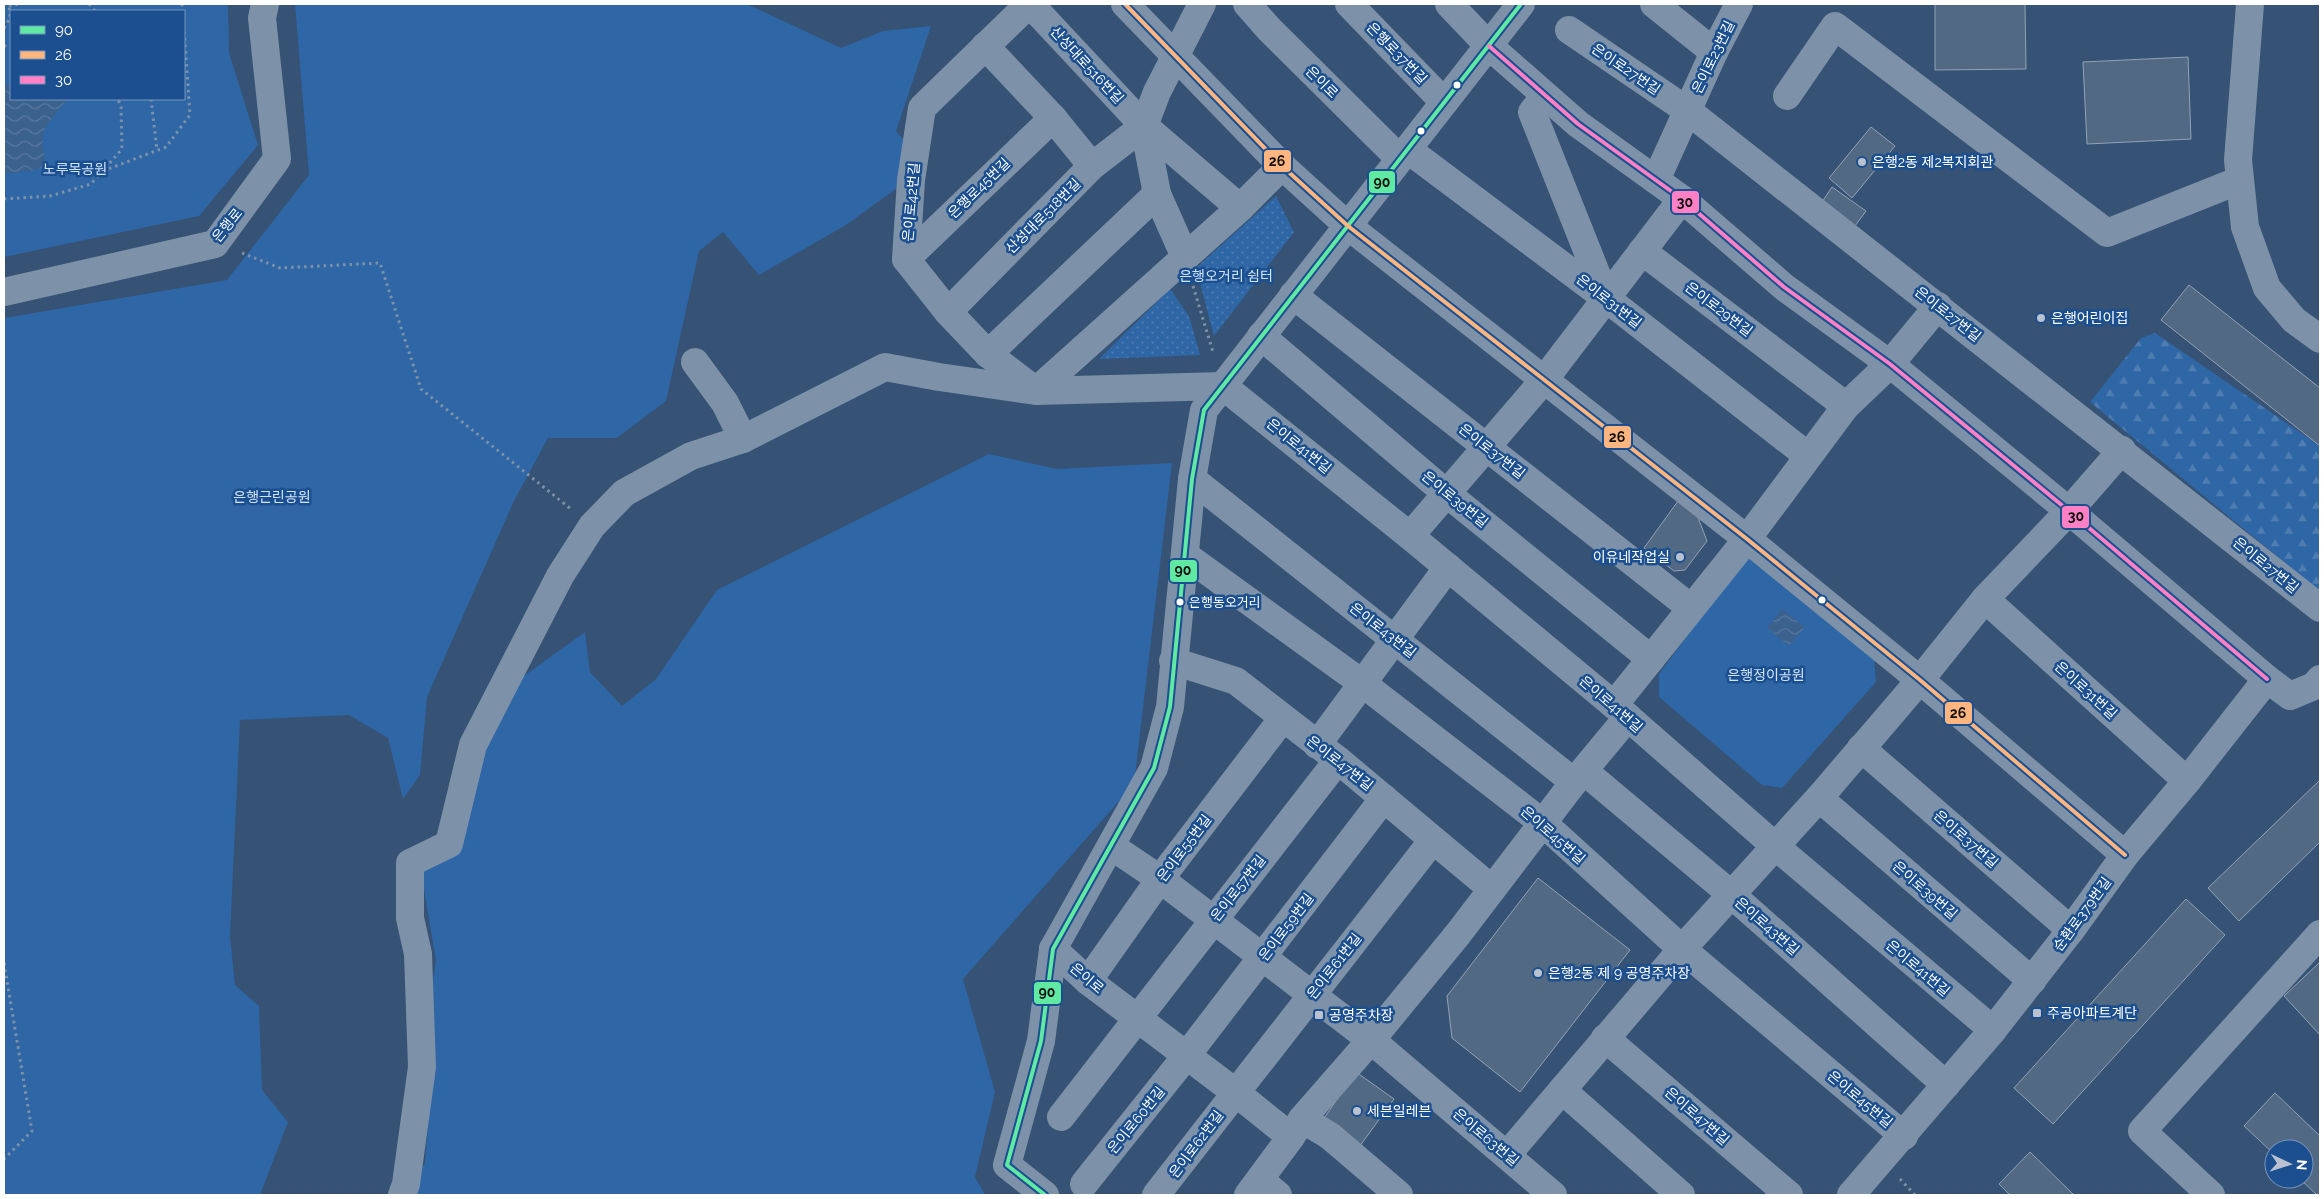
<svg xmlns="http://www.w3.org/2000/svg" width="2324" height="1199" font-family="Raleway,'Noto Sans KR',sans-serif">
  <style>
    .grass { fill: url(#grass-dots) }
    .forest { fill: url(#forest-firs) }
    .park { fill: #2f66a5; fill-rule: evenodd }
    .water { fill: url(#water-waves) }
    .building { fill: #526984; stroke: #92a2b6 }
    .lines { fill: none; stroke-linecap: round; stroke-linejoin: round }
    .path { stroke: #7d92a8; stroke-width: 3; stroke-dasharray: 2.5 4; stroke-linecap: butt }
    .minor { stroke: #7d92a8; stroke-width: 28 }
    .bus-1-casing { stroke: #1b4f8f; stroke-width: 8 }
    .bus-2-casing { stroke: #1b4f8f; stroke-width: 8 }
    .bus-3-casing { stroke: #1b4f8f; stroke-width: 8 }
    .bus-1 { stroke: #60e9a3; stroke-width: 4 }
    .bus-2 { stroke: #ffb580; stroke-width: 4 }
    .bus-3 { stroke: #ff80c5; stroke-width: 4 }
    .bus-dot { fill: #fff; stroke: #1b4f8f; stroke-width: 2 }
    .poi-dot { fill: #b9c2ce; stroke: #1b4f8f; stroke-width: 2 }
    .labels { text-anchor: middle; stroke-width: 5; stroke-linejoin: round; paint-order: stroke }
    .bus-label { font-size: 13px; fill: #fff; stroke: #1b4f8f; text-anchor: start }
    .street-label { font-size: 14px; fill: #fff; stroke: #1b4f8f }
    .poi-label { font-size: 14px; fill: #fff; stroke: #1b4f8f; text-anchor: start }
    .park-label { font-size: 14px; fill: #cfe3fa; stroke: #1b4f8f }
    .line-badge { stroke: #1b4f8f; stroke-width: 2 }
    .pale-badge-label { font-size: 14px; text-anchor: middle; font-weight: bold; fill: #111 }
  </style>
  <defs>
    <pattern id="grass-dots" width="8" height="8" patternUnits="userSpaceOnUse" patternTransform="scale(1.25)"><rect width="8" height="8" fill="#2f66a5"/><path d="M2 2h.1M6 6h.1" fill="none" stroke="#4e7db2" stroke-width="1.8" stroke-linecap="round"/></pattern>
    <pattern id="forest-firs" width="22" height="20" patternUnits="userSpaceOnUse" patternTransform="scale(1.25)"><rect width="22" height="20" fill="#2f66a5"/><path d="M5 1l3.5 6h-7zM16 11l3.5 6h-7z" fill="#4e7db2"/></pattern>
    <pattern id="water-waves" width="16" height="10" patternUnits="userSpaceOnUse" patternTransform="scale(1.25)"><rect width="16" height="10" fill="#3b618d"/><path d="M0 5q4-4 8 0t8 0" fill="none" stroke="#58799e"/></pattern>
  </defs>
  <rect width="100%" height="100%" fill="#365274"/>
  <!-- grass -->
  <g class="grass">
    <polygon points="1276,196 1294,232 1214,336 1196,268"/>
    <polygon points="1170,289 1189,316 1200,355 1099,359"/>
  </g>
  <!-- forest -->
  <polygon class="forest" points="2155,333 2320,446 2320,592 2090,402 2141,338"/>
  <!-- park -->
  <g class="park">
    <path d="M4,4H228L229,53L258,145L199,216L4,257ZM11,11H184V99H11Z"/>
    <polygon points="295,4 747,4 841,48 883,31 931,26 896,131 926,167 846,225 759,275 723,232 699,251 666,401 617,438 548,438 514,501 427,697 420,775 403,799 388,738 349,715 240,720 230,936 235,985 259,1006 262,1090 288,1122 260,1195 4,1195 4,318 227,280 309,175"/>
    <polygon points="989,454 1057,469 1172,463 1134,784 963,979 995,1092 975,1177 985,1195 401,1195 425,1163 430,1101 420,1066 436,961 417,847 448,837 477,710 585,632 590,672 622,706 656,679 717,590"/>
    <polygon points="1752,549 1874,655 1876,682 1782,788 1762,785 1659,697 1659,674"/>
  </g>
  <!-- water -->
  <g class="water">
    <path d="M11,85V99H67C61,109 48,120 44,131C40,142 46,154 45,166L35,170L4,174V86Z"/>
    <polygon points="1782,609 1805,627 1789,646 1767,628"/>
  </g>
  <!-- building -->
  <g class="building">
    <polygon points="1935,4 2025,4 2026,69 1935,70"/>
    <polygon points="2188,57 2191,139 2087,144 2083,62"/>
    <polygon points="1871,127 1895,146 1852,198 1829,178"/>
    <polygon points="1832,187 1866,211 1855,226 1822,202"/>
    <polygon points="2189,285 2320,388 2320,446 2161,320"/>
    <polygon points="1681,497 1694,507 1707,541 1685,570 1674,571 1644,548"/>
    <polygon points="2320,780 2320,842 2239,921 2208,888"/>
    <polygon points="1538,878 1630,950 1520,1092 1452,1038 1447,996"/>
    <polygon points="2186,899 2225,935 2053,1124 2014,1088"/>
    <polygon points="2320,962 2320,1035 2284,996"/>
    <polygon points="1356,1072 1394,1099 1357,1150 1320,1124"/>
    <polygon points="2275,1093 2320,1136 2320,1195 2317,1195 2300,1179 2304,1179 2304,1149 2274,1149 2274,1154 2244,1126"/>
    <polygon points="2030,1152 2074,1195 2010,1195 1999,1184"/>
  </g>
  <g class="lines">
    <!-- path -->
    <g class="path">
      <polyline points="89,4 95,11"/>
      <polyline points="182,4 182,11"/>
      <polyline points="9,6 19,4"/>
      <polyline points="4,28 10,18 9,4"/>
      <polyline points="4,46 11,45"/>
      <polyline points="151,99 157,150"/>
      <polyline points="103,171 166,147 190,115 184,28"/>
      <polyline points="4,199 50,196 91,184 122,149 121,107 118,99"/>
      <polyline points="242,253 280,268 380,263 421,389 571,509"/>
      <polyline points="1193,286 1213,352"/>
      <polyline points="4,963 32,1131 4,1159"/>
      <polyline points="1900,1179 1915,1195"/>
    </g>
    <!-- minor -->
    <g class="minor">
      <polyline points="1029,4 922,108 911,180 906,259 948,312 988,354 1036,391 1240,208 1282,166"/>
      <polyline points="1030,4 1144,126 1240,208"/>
      <polyline points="1125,4 1282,166 1348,226 1747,539 1920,680 2125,855"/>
      <polyline points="1247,4 1269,29 1400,159"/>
      <polyline points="1349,4 1444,102"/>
      <polyline points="1449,4 1489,46 1578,124 1682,199 1784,287 1890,364 2069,511 2267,679"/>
      <polyline points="1654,4 1714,52"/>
      <polyline points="2250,4 2238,160 2245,227 2267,288 2294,320 2320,339"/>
      <polyline points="1569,30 1688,111 1730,144 2320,608"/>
      <polyline points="985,46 1053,118 1092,166"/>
      <polyline points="1545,96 1532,112 1606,298"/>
      <polyline points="1787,96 1835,26 2107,233 2240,180"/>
      <polyline points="1144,126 1157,194 1185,257"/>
      <polyline points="1407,149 1607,299 1808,456"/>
      <polyline points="1656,180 1714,52 1739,4"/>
      <polyline points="1642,251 1846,406"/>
      <polyline points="906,259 1053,118"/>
      <polyline points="4,292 215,244 277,159 262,18 265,4"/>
      <polyline points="1293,295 1691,608"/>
      <polyline points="948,312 1092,166 1144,126 1157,92 1202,4"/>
      <polyline points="1261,336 1446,493 1651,659"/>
      <polyline points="988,354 1157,194"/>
      <polyline points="695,362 725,403 743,439"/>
      <polyline points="1223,386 1410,536 1614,705 1775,846 1993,1030"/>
      <polyline points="1192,479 1574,782"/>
      <polyline points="1410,536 1544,380 1682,199"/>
      <polyline points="1185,555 1362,683 1544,824 1682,949 1904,1136"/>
      <polyline points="1985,599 2187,781"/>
      <polyline points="1173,661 1236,681 1338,760 1492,889"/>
      <polyline points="1614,705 1747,539 1846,406 1890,364 1938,306"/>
      <polyline points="1317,745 1448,567"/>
      <polyline points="1861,748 2071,930"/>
      <polyline points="1584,771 1732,895 1946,1085"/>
      <polyline points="1819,798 2032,981"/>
      <polyline points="1111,846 1160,879 1371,1040 1553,1195"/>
      <polyline points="1053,949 1088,981 1235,1092 1291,1137"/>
      <polyline points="1088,981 1160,879 1283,718"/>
      <polyline points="1605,1038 1789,1195"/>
      <polyline points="1562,1090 1681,1195"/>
      <polyline points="1061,1117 1338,760"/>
      <polyline points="1302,1119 1330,1136 1399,1195"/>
      <polyline points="1507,1155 1682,949 1819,798 1920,680 1985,599 2069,511 2122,450"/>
      <polyline points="1260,1180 1278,1195"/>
      <polyline points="1084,1184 1187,1055 1384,798"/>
      <polyline points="402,1195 406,1184 422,1067 418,954 410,918 410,863 449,844 473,745 560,576 592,526 624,493 691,456 743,439 885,367 939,377 1036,391 1223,386"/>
      <polyline points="1045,1195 1007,1165 1041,1041 1053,949 1154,768 1170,707 1192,479 1204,410 1521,4"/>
      <polyline points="1156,1195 1433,840"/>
      <polyline points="1248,1195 1291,1137 1302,1119 1371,1040 1458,934 1574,782 1628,717"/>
      <polyline points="1851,1195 1993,1030 2071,930 2125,855 2187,781 2267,679 2290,696 2314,686 2320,679"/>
      <polyline points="2211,1195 2142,1131 2320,934"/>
    </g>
    <!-- bus-1 casing -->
    <g class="bus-1-casing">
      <polyline id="bus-1" points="1045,1195 1007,1165 1041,1041 1053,949 1154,768 1170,707 1192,479 1204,410 1521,4"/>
    </g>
    <!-- bus-2 casing -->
    <g class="bus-2-casing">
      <polyline id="bus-2" points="1125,4 1282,166 1348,226 1747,539 1920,680 2125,855"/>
    </g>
    <!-- bus-3 casing -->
    <g class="bus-3-casing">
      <polyline id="bus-3" points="1489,46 1578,124 1682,199 1784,287 1890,364 2069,511 2267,679"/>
    </g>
    <!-- bus-1 -->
    <use href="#bus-1" class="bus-1"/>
    <!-- bus-2 -->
    <use href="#bus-2" class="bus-2"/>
    <!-- bus-3 -->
    <use href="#bus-3" class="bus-3"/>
  </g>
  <!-- markers -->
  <g class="bus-dot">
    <circle cx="1457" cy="85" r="4.5"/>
    <circle cx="1421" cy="131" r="4.5"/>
    <circle cx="1822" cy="600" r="4.5"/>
    <circle cx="1180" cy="602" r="4.5"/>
  </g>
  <g class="poi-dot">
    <circle cx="1862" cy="162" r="5"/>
    <circle cx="2041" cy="318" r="5"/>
    <circle cx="1680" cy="557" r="5"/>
    <circle cx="1538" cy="973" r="5"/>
    <rect x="2032" y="1008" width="10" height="10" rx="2.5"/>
    <rect x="1314" y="1010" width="10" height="10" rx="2.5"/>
    <circle cx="1357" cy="1111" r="5"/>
  </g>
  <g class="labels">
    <!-- bus labels -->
    <g class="bus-label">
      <text x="1189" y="607">은행동오거리</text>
    </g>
    <!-- street labels -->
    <g class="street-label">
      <text transform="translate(1397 53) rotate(46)" y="5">은행로37번길</text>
      <text transform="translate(1713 57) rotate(-64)" y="5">은이로23번길</text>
      <text transform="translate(1087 65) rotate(47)" y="5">산성대로516번길</text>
      <text transform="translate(1626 69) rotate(34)" y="5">은이로27번길</text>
      <text transform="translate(1322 82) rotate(45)" y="5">은이로</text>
      <text transform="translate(979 188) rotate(-44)" y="5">은행로45번길</text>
      <text transform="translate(911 202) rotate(-85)" y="5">은이로42번길</text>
      <text transform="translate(1043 216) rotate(-45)" y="5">산성대로518번길</text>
      <text transform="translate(227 225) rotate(-51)" y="5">은행로</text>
      <text transform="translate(1609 301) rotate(38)" y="5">은이로31번길</text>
      <text transform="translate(1719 309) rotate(37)" y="5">은이로29번길</text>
      <text transform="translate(1948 314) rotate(38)" y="5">은이로27번길</text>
      <text transform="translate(1299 446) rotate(39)" y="5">은이로41번길</text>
      <text transform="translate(1492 451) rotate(38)" y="5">은이로37번길</text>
      <text transform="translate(1455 499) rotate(39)" y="5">은이로39번길</text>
      <text transform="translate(2266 565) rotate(39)" y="5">은이로27번길</text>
      <text transform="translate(1383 630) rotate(38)" y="5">은이로43번길</text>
      <text transform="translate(2086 690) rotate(42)" y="5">은이로31번길</text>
      <text transform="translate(1611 704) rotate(41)" y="5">은이로41번길</text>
      <text transform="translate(1340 763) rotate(38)" y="5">은이로47번길</text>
      <text transform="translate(1553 835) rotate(41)" y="5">은이로45번길</text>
      <text transform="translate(1966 839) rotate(41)" y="5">은이로37번길</text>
      <text transform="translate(1184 848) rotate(-53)" y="5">은이로55번길</text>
      <text transform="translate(1238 888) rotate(-52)" y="5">은이로57번길</text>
      <text transform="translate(1925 890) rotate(41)" y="5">은이로39번길</text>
      <text transform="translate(2082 914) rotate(-54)" y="5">순환로379번길</text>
      <text transform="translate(1767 926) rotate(41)" y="5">은이로43번길</text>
      <text transform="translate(1286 927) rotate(-53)" y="5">은이로59번길</text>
      <text transform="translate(1334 966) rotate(-52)" y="5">은이로61번길</text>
      <text transform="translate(1918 968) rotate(40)" y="5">은이로41번길</text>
      <text transform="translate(1087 978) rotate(40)" y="5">은이로</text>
      <text transform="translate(1860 1099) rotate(40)" y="5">은이로45번길</text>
      <text transform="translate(1697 1116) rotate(41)" y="5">은이로47번길</text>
      <text transform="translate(1136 1120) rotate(-51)" y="5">은이로60번길</text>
      <text transform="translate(1486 1137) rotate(40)" y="5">은이로63번길</text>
      <text transform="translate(1196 1144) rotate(-53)" y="5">은이로62번길</text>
    </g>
    <!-- poi labels -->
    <g class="poi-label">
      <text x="1872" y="167">은행2동 제2복지회관</text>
      <text x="2051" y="323">은행어린이집</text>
      <text x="1670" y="562" text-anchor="end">이유네작업실</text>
      <text x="1548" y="978">은행2동 제 9 공영주차장</text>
      <text x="2047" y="1018">주공아파트계단</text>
      <text x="1329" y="1020">공영주차장</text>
      <text x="1367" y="1116">세븐일레븐</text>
    </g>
    <!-- park labels -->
    <g class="park-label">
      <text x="75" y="174">노루목공원</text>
      <text x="1226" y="281">은행오거리 쉼터</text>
      <text x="272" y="502">은행근린공원</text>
      <text x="1766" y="680">은행정이공원</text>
    </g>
  </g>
  <g class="line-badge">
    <rect x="1263" y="149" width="29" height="24" rx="5" fill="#ffb580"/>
    <rect x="1368" y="170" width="28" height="24" rx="5" fill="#60e9a3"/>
    <rect x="1671" y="190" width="29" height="24" rx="5" fill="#ff80c5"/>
    <rect x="1603" y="425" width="29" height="24" rx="5" fill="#ffb580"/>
    <rect x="2061" y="505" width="29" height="24" rx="5" fill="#ff80c5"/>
    <rect x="1169" y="559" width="29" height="24" rx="5" fill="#60e9a3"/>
    <rect x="1944" y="701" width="29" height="24" rx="5" fill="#ffb580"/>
    <rect x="1033" y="981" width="29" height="24" rx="5" fill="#60e9a3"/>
  </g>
  <g class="pale-badge-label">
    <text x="1277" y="166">26</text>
    <text x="1382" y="187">90</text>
    <text x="1685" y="207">30</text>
    <text x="1617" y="442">26</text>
    <text x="2076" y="521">30</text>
    <text x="1183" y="575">90</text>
    <text x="1958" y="718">26</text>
    <text x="1047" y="997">90</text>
  </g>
  <!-- border -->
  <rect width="2324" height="1199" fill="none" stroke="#ffffff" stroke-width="10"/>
  <!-- legend -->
  <rect x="10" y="10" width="175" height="90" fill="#1b4f8f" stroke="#7695bc"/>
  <rect x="20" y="26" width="25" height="8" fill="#60e9a3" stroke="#7695bc"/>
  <text x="55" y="35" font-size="15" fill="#ffffff">90</text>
  <rect x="20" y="51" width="25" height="8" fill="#ffb580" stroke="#7695bc"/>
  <text x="55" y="60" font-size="15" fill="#ffffff">26</text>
  <rect x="20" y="76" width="25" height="8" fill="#ff80c5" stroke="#7695bc"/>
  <text x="55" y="85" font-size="15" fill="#ffffff">30</text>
  <!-- north arrow -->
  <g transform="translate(2289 1164) rotate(94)"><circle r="24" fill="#1b4f8f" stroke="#7695bc"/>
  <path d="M0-4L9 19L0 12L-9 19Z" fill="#b9c2ce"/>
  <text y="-8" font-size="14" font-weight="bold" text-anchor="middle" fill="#ffffff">N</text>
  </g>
</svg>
